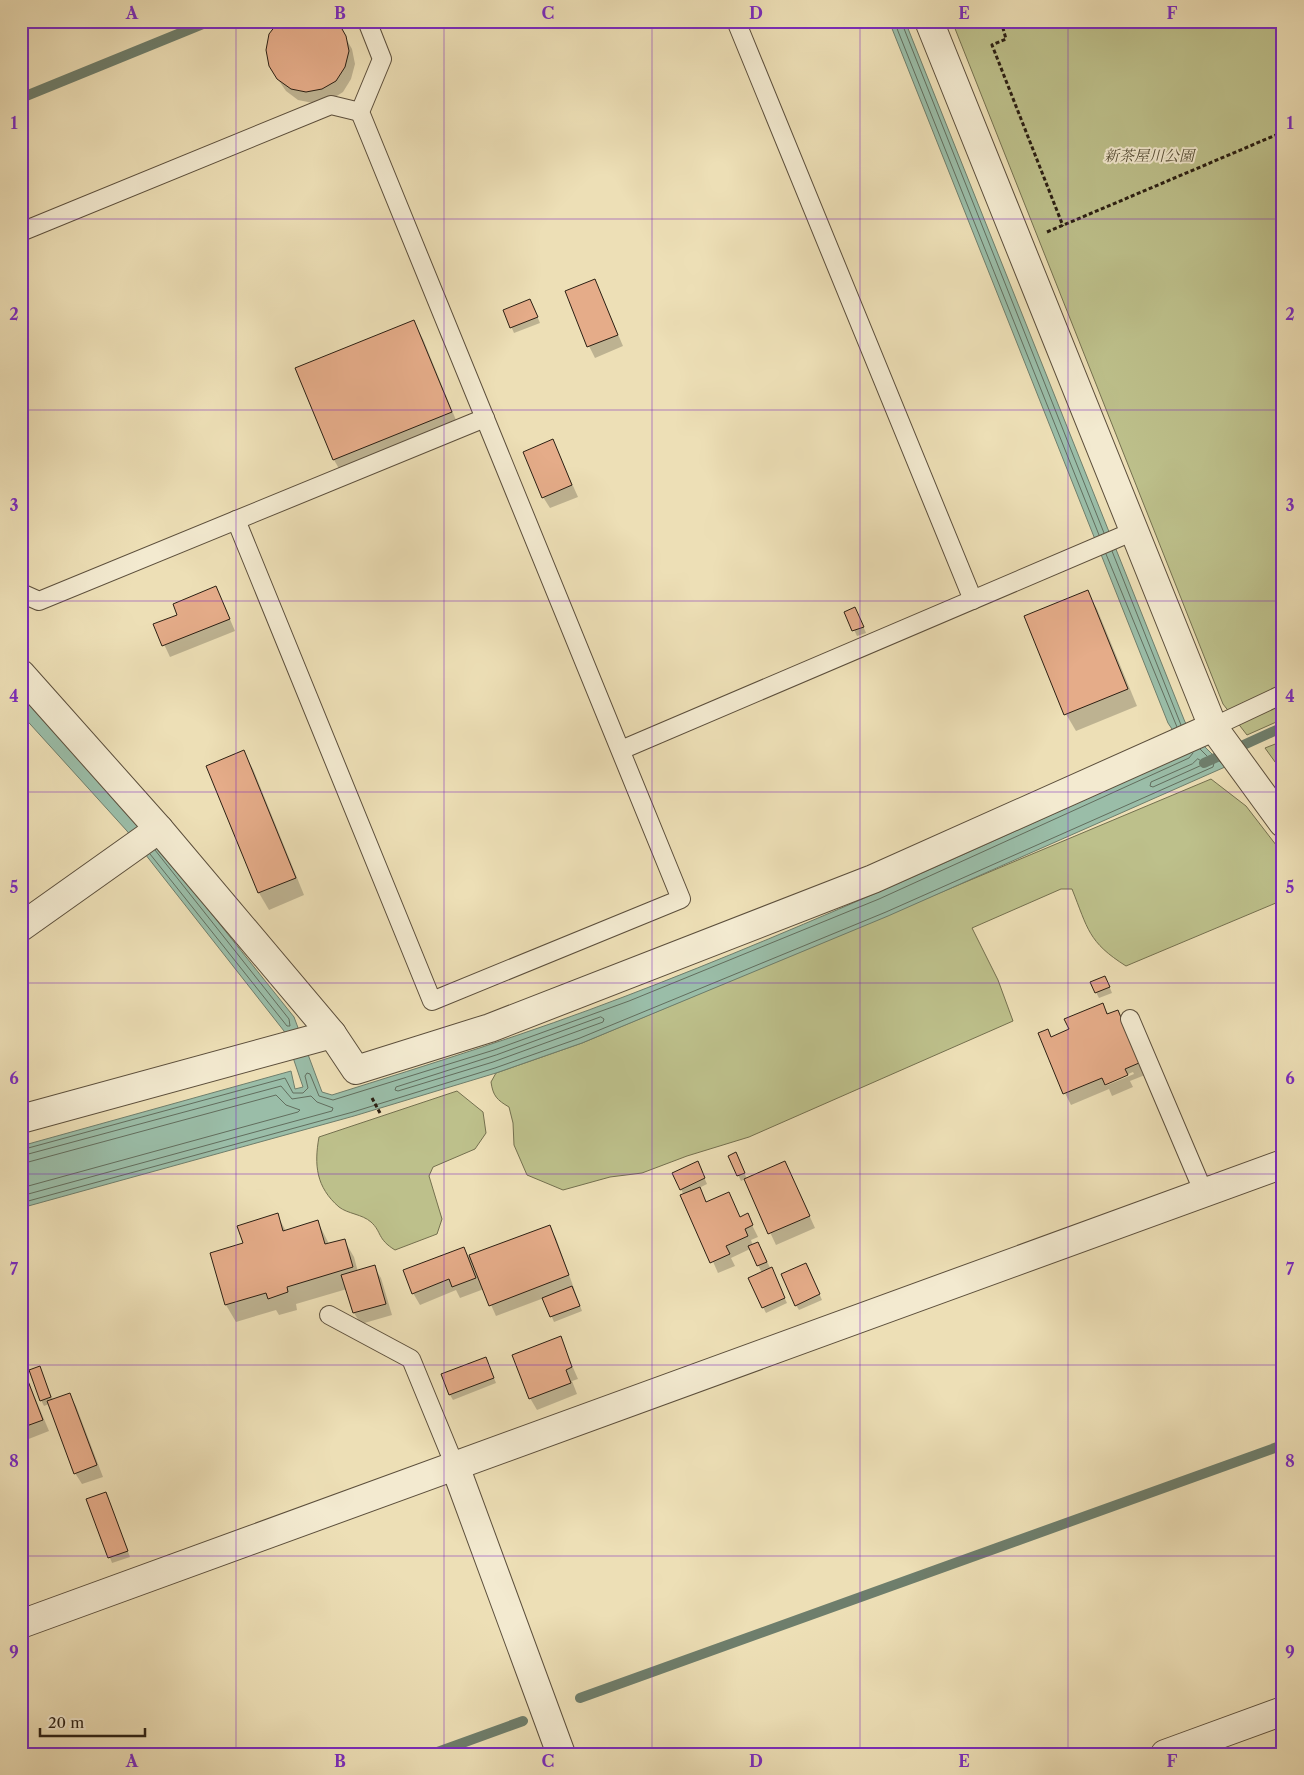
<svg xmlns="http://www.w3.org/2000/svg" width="1304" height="1775" font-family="'Libre Caslon Text','Noto Serif JP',serif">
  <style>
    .green { fill: #bdc08b; stroke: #74704f }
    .water { fill: #9abda8; stroke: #6e7e6c }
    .shadow { fill: #0003; fill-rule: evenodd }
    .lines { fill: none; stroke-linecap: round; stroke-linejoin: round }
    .shore { stroke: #626e5e; stroke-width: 1 }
    .stream { stroke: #6e7e6c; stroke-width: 10 }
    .building { fill: #e5ac89; stroke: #2b1f13 }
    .service-casing { stroke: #5c4f3c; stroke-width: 20 }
    .minor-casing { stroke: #5c4f3c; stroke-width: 30 }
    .tertiary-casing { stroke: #5c4f3c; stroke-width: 30 }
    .path { stroke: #2b1f13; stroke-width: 3; stroke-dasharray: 4 2.5; stroke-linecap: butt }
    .service { stroke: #f3ead0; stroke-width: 18 }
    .minor { stroke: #f3ead0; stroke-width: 28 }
    .tertiary { stroke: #f3ead0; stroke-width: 28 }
    .grid { fill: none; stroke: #7b2cbf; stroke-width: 1; stroke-opacity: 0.55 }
    .labels { text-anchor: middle; stroke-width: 4; stroke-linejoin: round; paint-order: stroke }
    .park-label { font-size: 15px; font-style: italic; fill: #574f37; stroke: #f3ead0 }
    .neatline { fill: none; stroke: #7b2cbf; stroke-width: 2 }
    .grid-label { font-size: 16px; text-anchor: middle; font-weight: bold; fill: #7b2cbf }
  </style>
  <rect width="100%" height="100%" fill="#eddfb6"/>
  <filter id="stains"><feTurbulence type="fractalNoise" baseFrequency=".004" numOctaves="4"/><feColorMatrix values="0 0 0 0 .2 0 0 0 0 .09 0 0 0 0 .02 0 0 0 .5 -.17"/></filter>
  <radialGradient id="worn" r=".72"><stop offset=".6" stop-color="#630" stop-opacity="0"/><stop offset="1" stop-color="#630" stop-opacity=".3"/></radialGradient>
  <!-- green -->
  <g class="green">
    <polygon points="952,21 1283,21 1283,719 1247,735 1223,704"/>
    <polygon points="1283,741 1283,773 1265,748"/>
    <path d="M1211,779L1246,806L1283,854V900L1126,966C1088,942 1088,929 1072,889H1061L972,928L998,980L1013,1021L749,1137L687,1156L642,1173L610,1177L563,1190L527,1175L514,1145L513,1123L509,1107C497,1100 493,1096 491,1082L496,1073L582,1043Z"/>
    <path d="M457,1091L483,1112L486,1133L475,1149L433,1167L429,1176L442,1219L437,1234L395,1250C377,1239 382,1232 371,1222C362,1214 348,1214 339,1207C316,1187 314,1165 319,1137Z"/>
  </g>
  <!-- water -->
  <path class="water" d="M889,21H905L1185,722L1205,747L1225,767L888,916L582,1043L496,1073L354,1116L21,1208V1146L291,1071L295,1089L303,1087L284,1031L127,831L21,714V693L139,823L294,1017L322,1092L332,1095C431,1064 530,1033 626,996C817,923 1002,837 1188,753L1168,723Z"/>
  <!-- shadow -->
  <g class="shadow">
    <polygon points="281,21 337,23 352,49 355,64 351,79 343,92 329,101 313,103 298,100 286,91 277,78"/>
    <polygon points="595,281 623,346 595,358 589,346"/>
    <polygon points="533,306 540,323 514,333 504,310"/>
    <polygon points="413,321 423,339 460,430 344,477 334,460 297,368"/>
    <polygon points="553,441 578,497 550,508 543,497"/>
    <polygon points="216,587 235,631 170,657 155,625 179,615"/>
    <polygon points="1087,592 1097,609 1137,706 1076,731 1066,714"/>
    <polygon points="846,613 858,614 866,633 857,636"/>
    <polygon points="243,752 253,769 304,895 269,910 259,893 207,766"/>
    <polygon points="1108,983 1112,993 1099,998 1096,992"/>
    <path d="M1102,1004L1109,1015L1117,1012L1145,1075L1130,1081L1133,1087L1112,1096L1109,1089L1071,1105L1065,1093L1051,1038L1071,1030ZM1133,1072L1134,1074L1105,1086V1084Z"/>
    <polygon points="729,1156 738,1159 747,1179 785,1162 815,1228 776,1245 745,1179 741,1181"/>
    <polygon points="700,1168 707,1184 699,1188 707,1203 728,1194 740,1218 747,1215 758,1237 751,1240 753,1246 761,1249 787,1303 766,1313 763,1307 762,1273 750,1249 731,1258 735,1266 718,1273 681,1189"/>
    <polygon points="277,1215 286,1231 318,1222 329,1244 344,1240 354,1257 358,1272 374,1267 381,1278 392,1315 361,1324 354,1313 347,1289 296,1304 297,1310 279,1315 276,1310 236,1322 226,1305 211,1254 245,1244"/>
    <polygon points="549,1226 556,1238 582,1311 554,1322 544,1298 496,1316 484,1289 460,1298 456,1290 420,1305 413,1293 464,1248 469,1257"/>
    <polygon points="809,1270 822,1300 799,1310 796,1305"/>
    <polygon points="560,1338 578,1379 572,1381 577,1394 537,1410 530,1398"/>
    <polygon points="486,1358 496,1383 453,1400 450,1395"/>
    <polygon points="40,1368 53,1400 69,1394 76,1406 103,1477 82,1484 75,1473 49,1404 44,1406 41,1400"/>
    <polygon points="23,1369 49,1431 21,1442 21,1370"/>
    <polygon points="106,1493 130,1557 112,1563 88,1500"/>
  </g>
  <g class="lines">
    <!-- shore -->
    <g class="shore">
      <polyline points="894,21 1099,535"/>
      <polyline points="901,21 1104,533"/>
      <polyline points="1112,551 1181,725"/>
      <polyline points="1106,554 1177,727"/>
      <polygon points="1198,759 1203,762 1202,765 1153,787 1150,786 1151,782 1192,764"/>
      <polyline points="150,854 287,1026 290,1026 289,1019 155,850"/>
      <polygon points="601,1017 604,1019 603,1022 493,1062 398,1091 395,1090 396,1087 496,1055"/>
      <polyline points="21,1150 285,1078 293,1093 303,1093 308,1088 305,1076 307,1073 310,1074 319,1096 333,1100 494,1050 629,1001 879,899 1189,758 1193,753"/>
      <polyline points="21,1156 281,1086 292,1099 311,1096 317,1102 333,1108 332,1111 21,1196"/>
      <polyline points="21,1164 276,1095 286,1105 300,1110 298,1112 21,1188"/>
      <polyline points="21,1203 353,1112 495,1068 580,1038 886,912 1213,767 1214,763 1200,749"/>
    </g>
    <!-- stream -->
    <g class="stream">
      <polyline points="21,98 210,21"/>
      <polyline points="1204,763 1283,727"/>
      <polyline points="580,1698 1283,1445"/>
      <polyline points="432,1754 523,1721"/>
    </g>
  </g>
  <!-- building -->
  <g class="building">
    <polygon points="279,21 338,22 346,36 349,51 345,67 336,81 322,89 306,92 291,89 277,79 269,66 266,50 269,34"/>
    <polygon points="595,279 618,335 587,347 565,291"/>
    <polygon points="530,299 538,317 510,328 503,310"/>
    <polygon points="414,320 452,412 333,460 295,368"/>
    <polygon points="553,439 572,485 542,498 523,452"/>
    <polygon points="216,586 230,619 162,646 153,624 177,615 173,604"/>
    <polygon points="1088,590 1128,689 1064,715 1024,616"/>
    <polygon points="855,607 864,627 852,631 844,612"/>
    <polygon points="244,750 296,878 258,893 206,766"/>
    <polygon points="1105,976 1110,987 1095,993 1090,982"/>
    <polygon points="1103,1003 1107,1014 1118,1010 1139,1063 1125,1069 1128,1075 1105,1085 1102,1078 1063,1094 1038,1033 1048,1029 1051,1037 1069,1029 1064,1019"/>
    <polygon points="736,1152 745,1173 737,1176 728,1156"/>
    <polygon points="698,1161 705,1178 680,1190 672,1173"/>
    <polygon points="785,1161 810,1216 768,1234 744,1179"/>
    <polygon points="700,1187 706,1202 729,1192 740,1217 748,1213 753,1225 745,1229 748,1236 726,1246 730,1254 710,1263 680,1195"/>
    <polygon points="278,1213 283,1231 318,1220 325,1244 345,1239 353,1267 287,1287 288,1292 268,1299 266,1293 225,1305 210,1253 243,1243 237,1226"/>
    <polygon points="550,1225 569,1275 489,1306 469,1255"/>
    <polygon points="758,1242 767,1262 757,1266 748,1246"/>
    <polygon points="464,1247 476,1278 452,1287 449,1279 412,1294 403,1270"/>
    <polygon points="806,1263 820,1294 795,1306 781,1274"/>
    <polygon points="375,1265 386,1304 353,1313 341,1275"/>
    <polygon points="772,1267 785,1298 762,1308 748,1278"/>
    <polygon points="572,1286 580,1306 550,1317 542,1298"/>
    <polygon points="561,1336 572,1367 566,1370 571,1383 529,1399 512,1355"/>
    <polygon points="486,1357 494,1378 449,1395 441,1374"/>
    <polygon points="40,1366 51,1397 40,1401 29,1370"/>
    <polygon points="21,1368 23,1368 43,1420 21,1428"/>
    <polygon points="70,1393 97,1465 74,1474 47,1401"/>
    <polygon points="106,1492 128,1551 108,1558 86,1499"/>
  </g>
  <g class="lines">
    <!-- service casing -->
    <g class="service-casing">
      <g id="service">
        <polyline points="736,21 973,600"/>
        <polyline points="21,232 331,105 360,112"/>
        <polyline points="236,520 432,1001 681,899 360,112 382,59 367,21"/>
        <polyline points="21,593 39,601 485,418"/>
        <polyline points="1213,727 1283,694"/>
        <polyline points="621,750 1134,531"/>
        <polyline points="1130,1019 1204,1193"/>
        <polyline points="329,1315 411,1359 455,1466"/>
      </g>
    </g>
    <!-- minor casing -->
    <g class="minor-casing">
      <g id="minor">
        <polyline points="21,674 159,829 332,1034 21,1119"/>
        <polyline points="21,927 159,829"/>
        <polyline points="332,1034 356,1070 490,1028 873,879 1213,727 929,21"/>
        <polyline points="455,1466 561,1754"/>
        <polyline points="21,1624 1283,1164"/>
        <polyline points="1165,1754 1283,1711"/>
      </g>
    </g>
    <!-- tertiary casing -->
    <g class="tertiary-casing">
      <polyline id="tertiary" points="1213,727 1283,823"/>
    </g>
    <!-- path -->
    <g class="path">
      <polyline points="1001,21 1006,39 992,45 1063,226"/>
      <polyline points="1047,232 1283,132"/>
      <polyline points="372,1098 380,1113"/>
    </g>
    <!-- service -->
    <use href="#service" class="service"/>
    <!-- minor -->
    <use href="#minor" class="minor"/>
    <!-- tertiary -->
    <use href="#tertiary" class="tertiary"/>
  </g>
  <!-- grid -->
  <path class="grid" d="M236,21V1754M444,21V1754M652,21V1754M860,21V1754M1068,21V1754M21,219H1283M21,410H1283M21,601H1283M21,792H1283M21,983H1283M21,1174H1283M21,1365H1283M21,1556H1283"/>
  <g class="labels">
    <!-- park labels -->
    <g class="park-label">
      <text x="1149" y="161">新茶屋川公園</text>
    </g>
  </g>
  <!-- margin -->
  <rect width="1304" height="1775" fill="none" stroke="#eddfb6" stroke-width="55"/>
  <!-- scale -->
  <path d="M40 1728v8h105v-8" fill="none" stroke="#2b1f13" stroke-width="2.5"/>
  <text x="48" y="1728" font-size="15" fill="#2b1f13" stroke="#f3ead0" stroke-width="4" paint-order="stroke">20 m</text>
  <rect x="28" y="28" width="1248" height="1720" class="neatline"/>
  <g class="grid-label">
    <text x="132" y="19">A</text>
    <text x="340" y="19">B</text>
    <text x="548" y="19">C</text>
    <text x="756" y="19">D</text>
    <text x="964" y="19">E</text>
    <text x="1172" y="19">F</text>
    <text x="14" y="129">1</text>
    <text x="1290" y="129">1</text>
    <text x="14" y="320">2</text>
    <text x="1290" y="320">2</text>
    <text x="14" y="511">3</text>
    <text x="1290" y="511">3</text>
    <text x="14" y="702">4</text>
    <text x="1290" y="702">4</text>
    <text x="14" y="893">5</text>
    <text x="1290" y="893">5</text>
    <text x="14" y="1084">6</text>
    <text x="1290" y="1084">6</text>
    <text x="14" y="1275">7</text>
    <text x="1290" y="1275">7</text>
    <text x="14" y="1467">8</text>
    <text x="1290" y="1467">8</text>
    <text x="14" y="1658">9</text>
    <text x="1290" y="1658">9</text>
    <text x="132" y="1767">A</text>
    <text x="340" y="1767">B</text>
    <text x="548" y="1767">C</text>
    <text x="756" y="1767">D</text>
    <text x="964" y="1767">E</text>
    <text x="1172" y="1767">F</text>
  </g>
  <rect width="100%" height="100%" filter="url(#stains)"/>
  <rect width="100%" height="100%" fill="url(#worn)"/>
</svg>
